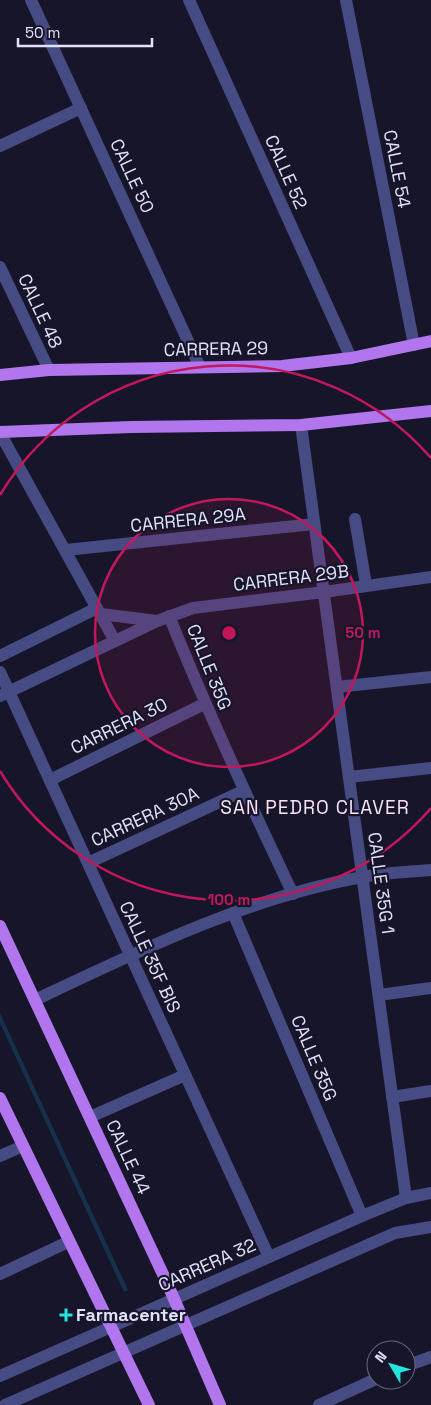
<svg xmlns="http://www.w3.org/2000/svg" width="431" height="1405" font-family="'Space Grotesk',sans-serif">
  <style>
    .water { fill: #16314c }
    .lines { fill: none; stroke-linecap: round; stroke-linejoin: round }
    .minor { stroke: #464b83; stroke-width: 12 }
    .major { stroke: #b176ee; stroke-width: 12 }
    .ring { fill: none; stroke: #c2185b; stroke-width: 2.5 }
    .poi-dot { fill: #25e3de; stroke: #16152a; stroke-width: 2 }
    .labels { text-anchor: middle; stroke-width: 4.5; stroke-linejoin: round; paint-order: stroke }
    .street-label { font-size: 18px; fill: #e1e1fb; stroke: #16152a }
    .poi-label { font-size: 18px; font-weight: bold; fill: #e1e1fb; stroke: #16152a; text-anchor: start }
    .neighbourhood-label { font-size: 19px; letter-spacing: 1px; fill: #fbe3f6; stroke: #16152a }
    .centre { fill: #c2185b; stroke: #16152a; stroke-width: 2.5 }
    .ring-label { font-size: 15px; text-anchor: middle; font-weight: bold; fill: #c2185b; stroke: #16152a; stroke-width: 4.5; stroke-linejoin: round; paint-order: stroke }
  </style>
  <rect width="100%" height="100%" fill="#16152a"/>
  <!-- water -->
  <polygon class="water" points="0,1013 128,1290 124,1292 0,1023"/>
  <g class="lines">
    <!-- minor -->
    <g class="minor">
      <polyline points="31,0 200,367"/>
      <polyline points="189,0 351,358"/>
      <polyline points="346,0 414,345"/>
      <polyline points="0,146 81,108"/>
      <polyline points="0,267 49,370"/>
      <polyline points="301,425 406,1198"/>
      <polyline points="0,433 115,641"/>
      <polyline points="355,519 366,585"/>
      <polyline points="66,550 314,524"/>
      <polyline points="101,614 157,621"/>
      <path d="M169,616C207,710 249,802 293,894"/>
      <polyline points="0,656 97,608"/>
      <polyline points="0,672 269,1257"/>
      <polyline points="337,687 431,677"/>
      <polyline points="0,696 157,621 193,608 324,592 431,577"/>
      <polyline points="349,777 431,768"/>
      <polyline points="50,780 204,704"/>
      <polyline points="88,863 243,791"/>
      <polyline points="233,913 362,1216"/>
      <polyline points="379,995 431,988"/>
      <path d="M35,1000C136,952 251,896 363,877C385,873 408,872 431,870"/>
      <polyline points="392,1097 431,1091"/>
      <polyline points="90,1117 185,1075"/>
      <polyline points="0,1156 23,1146"/>
      <polyline points="0,1274 68,1242"/>
      <polyline points="406,1366 431,1357"/>
      <polyline points="0,1376 362,1216 406,1198 431,1193"/>
      <polyline points="5,1405 395,1233 431,1227"/>
      <polyline points="319,1405 376,1379"/>
    </g>
    <!-- major -->
    <g class="major">
      <polyline points="0,375 49,370 282,366 351,358 431,341"/>
      <polyline points="0,432 131,427 301,425 431,411"/>
      <polyline points="0,926 168,1285 220,1405"/>
      <polyline points="0,1098 149,1405"/>
    </g>
  </g>
  <!-- distance rings -->
  <circle cx="229" cy="633" r="134" fill="#c2185b" fill-opacity=".12"/>
  <g class="ring">
    <circle cx="229" cy="633" r="134"/>
    <path d="M431 808A267 267 0 0 1 0 771M0 495A267 267 0 0 1 431 458"/>
  </g>
  <!-- markers -->
  <path class="poi-dot" d="M63.5 1307.5h5v5h5v5h-5v5h-5v-5h-5v-5h5z"/>
  <g class="labels">
    <!-- street labels -->
    <g class="street-label">
      <text transform="translate(397 169) rotate(79)" y="6">CALLE 54</text>
      <text transform="translate(286 172) rotate(66)" y="6">CALLE 52</text>
      <text transform="translate(132 176) rotate(65)" y="6">CALLE 50</text>
      <text transform="translate(40 311) rotate(65)" y="6">CALLE 48</text>
      <text transform="translate(216 349) rotate(-1)" y="6">CARRERA 29</text>
      <text transform="translate(188 520) rotate(-6)" y="6">CARRERA 29A</text>
      <text transform="translate(291 578) rotate(-7)" y="6">CARRERA 29B</text>
      <text transform="translate(209 667) rotate(68)" y="6">CALLE 35G</text>
      <text transform="translate(119 726) rotate(-26)" y="6">CARRERA 30</text>
      <text transform="translate(145 817) rotate(-25)" y="6">CARRERA 30A</text>
      <text transform="translate(381 883) rotate(82)" y="6">CALLE 35G 1</text>
      <text transform="translate(150 957) rotate(65)" y="6">CALLE 35F BIS</text>
      <text transform="translate(314 1058) rotate(67)" y="6">CALLE 35G</text>
      <text transform="translate(128 1157) rotate(65)" y="6">CALLE 44</text>
      <text transform="translate(207 1265) rotate(-24)" y="6">CARRERA 32</text>
    </g>
    <!-- poi labels -->
    <g class="poi-label">
      <text x="76" y="1321">Farmacenter</text>
    </g>
    <!-- neighbourhood labels -->
    <g class="neighbourhood-label">
      <text x="315" y="814">SAN PEDRO CLAVER</text>
    </g>
  </g>
  <circle cx="229" cy="633" r="8" class="centre"/>
  <g class="ring-label">
    <text x="363" y="638">50 m</text>
    <text x="229" y="905">100 m</text>
  </g>
  <!-- north arrow -->
  <g transform="translate(391 1365) rotate(308)"><circle r="24" fill="#16152a" stroke="#67677e"/>
  <path d="M0-4L9 19L0 12L-9 19Z" fill="#25e3de"/>
  <text y="-8" font-size="14" font-weight="bold" text-anchor="middle" fill="#e1e1fb">N</text>
  </g>
  <!-- scale -->
  <path d="M18 38v8h134v-8" fill="none" stroke="#e1e1fb" stroke-width="2.5"/>
  <text x="25" y="38" font-size="15" fill="#e1e1fb" stroke="#16152a" stroke-width="4" paint-order="stroke">50 m</text>
</svg>
